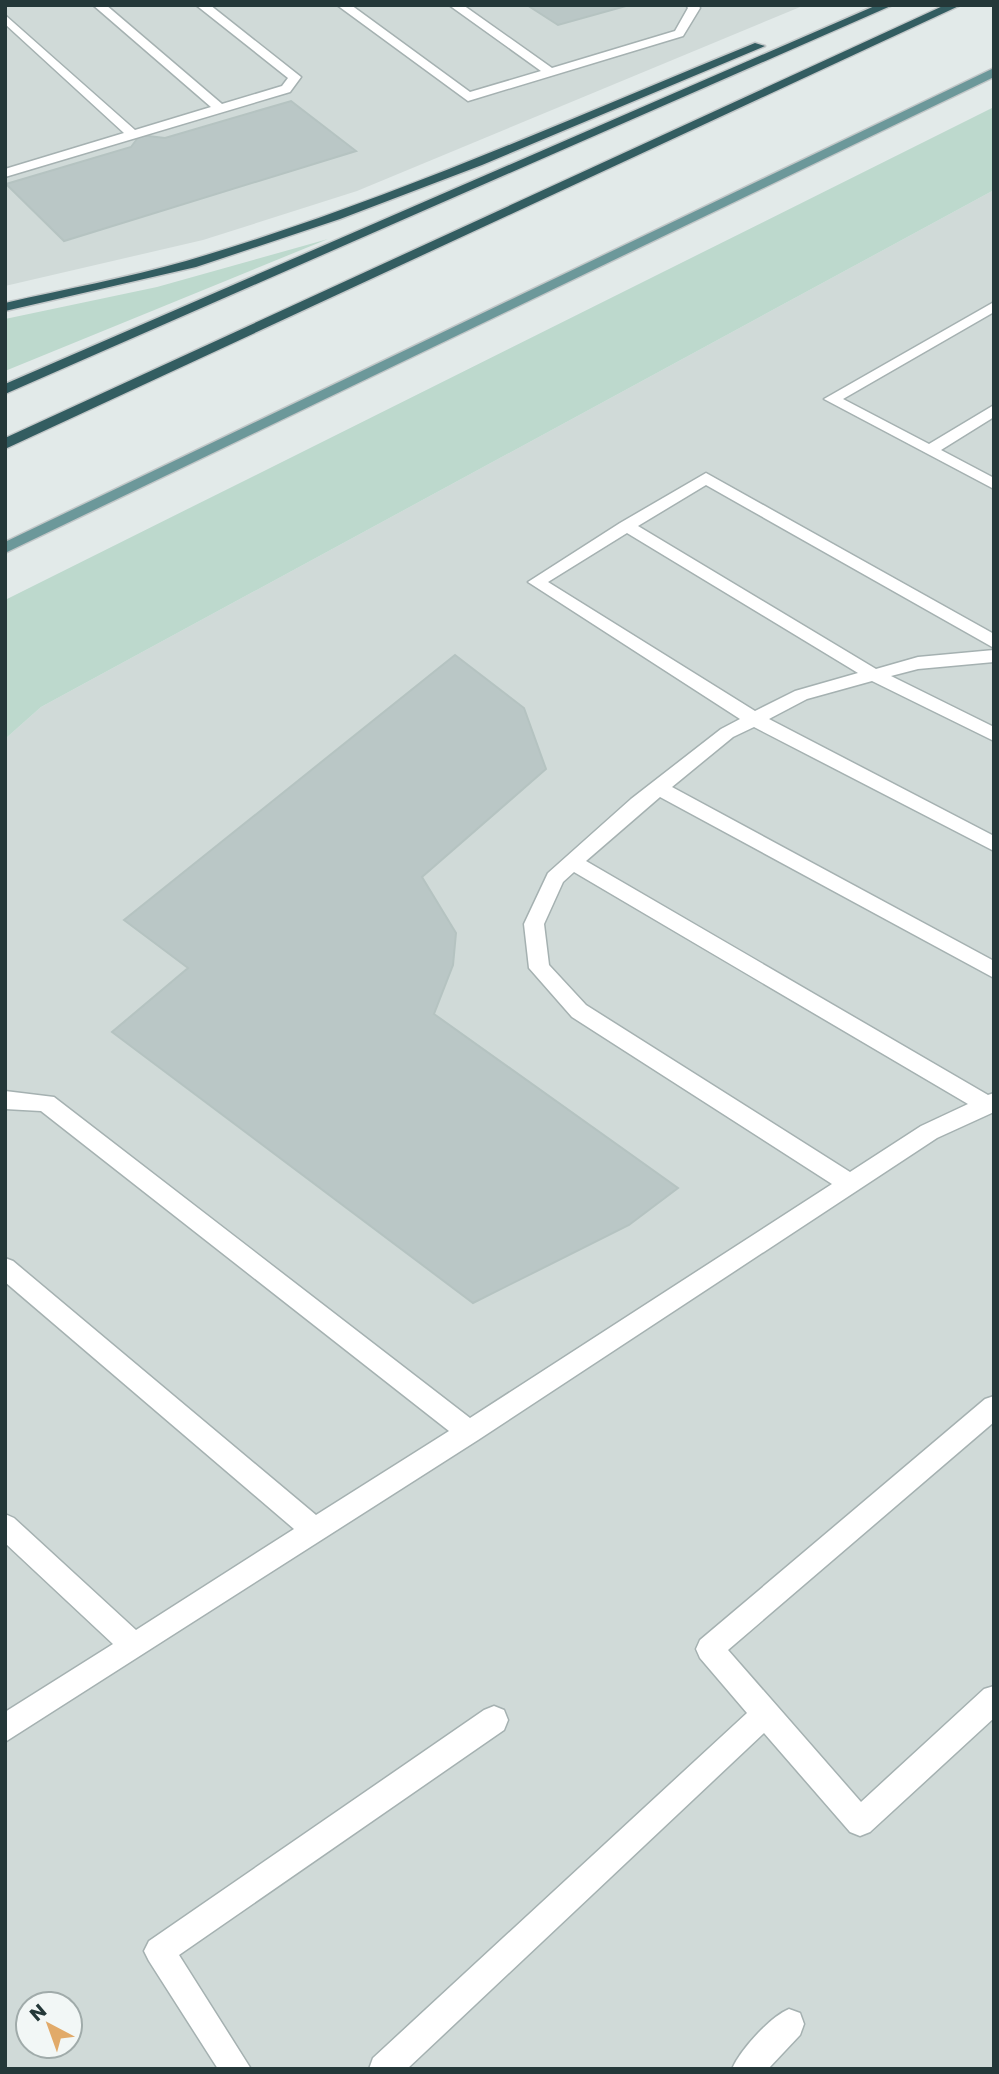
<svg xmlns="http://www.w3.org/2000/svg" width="999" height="2074" font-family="Poppins,sans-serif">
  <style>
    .built { fill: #d0dad8; fill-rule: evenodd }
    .green { fill: #bdd9cd }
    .building { fill: #bac7c6; stroke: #b5c3c1; stroke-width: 2 }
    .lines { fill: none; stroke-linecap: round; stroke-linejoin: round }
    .lane-casing { stroke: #a5b1b1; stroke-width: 3 }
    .primary-casing { stroke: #c2c7c8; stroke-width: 3 }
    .highway-casing { stroke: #c2c7c8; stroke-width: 3 }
    .lane { fill: #fff; fill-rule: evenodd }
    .primary { fill: #6c989a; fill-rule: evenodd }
    .highway { fill: #335d61; fill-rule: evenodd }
  </style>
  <rect width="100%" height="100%" fill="#e2eae9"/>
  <!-- built -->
  <g class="built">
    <polygon points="5,5 805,5 357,191 203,240 5,286"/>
    <path d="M994,190V2069H5V739L41,707ZM28,2004H70V2046H28Z"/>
  </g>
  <!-- green -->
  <g class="green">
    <polygon points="994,107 994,190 41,707 5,739 5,600"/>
    <polygon points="328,239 5,371 5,319 157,287"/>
  </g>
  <!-- building -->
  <g class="building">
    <polygon points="527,5 626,5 626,6 558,25"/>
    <polygon points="291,101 356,151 64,241 6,184 131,147 140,135 165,138"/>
    <polygon points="455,655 524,708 546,769 422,877 456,933 453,965 434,1014 678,1188 629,1225 473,1303 112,1032 188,968 124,920"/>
  </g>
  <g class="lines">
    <!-- lane casing -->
    <g class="lane-casing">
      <g id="lane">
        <polygon points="93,5 106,5 222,104 282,86 288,78 196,5 210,5 301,77 290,92 5,177 5,169 124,133 5,24 5,15 135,130 211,107"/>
        <polygon points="337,5 351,5 470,92 541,71 449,5 463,5 552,68 675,31 688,8 686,5 698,5 700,8 683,36 468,101"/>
        <polygon points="994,302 994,312 843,399 929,444 994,405 994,417 941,450 994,478 994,489 824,399"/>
        <path d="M706,473L994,634V648L706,485L638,526L876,669L918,657L994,650V662L918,669L891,676L994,727V741L872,681L807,699L769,719L994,836V851L754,727L733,737L672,787L994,961V978L660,797L586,861L988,1095L994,1093V1112L937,1138L478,1440L5,1742V1712L113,1644L5,1543V1514L14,1518L136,1630L294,1529L5,1282V1258L13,1261L316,1515L449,1431L41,1111L5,1109V1091L54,1097L470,1418L832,1184L572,1017L529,968L524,924L548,873L631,799L721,729L740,719L528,582L620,523ZM627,533L858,673L795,691L755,711L548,582ZM574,872L968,1104L921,1126L850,1172L586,1005L549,965L544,924L563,882Z"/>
        <polygon points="994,1396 994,1422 728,1650 861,1802 984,1689 994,1686 994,1718 870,1832 860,1836 850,1832 764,1733 407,2069 369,2069 373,2058 747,1713 700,1658 696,1649 700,1640 985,1399"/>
        <polygon points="494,1706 504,1710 508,1720 504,1730 179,1955 251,2069 218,2069 149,1961 144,1951 149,1941 484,1710"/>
        <path d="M789,2009L800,2013L804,2024L800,2035L768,2069H732C740,2050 770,2017 789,2009Z"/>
      </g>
    </g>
    <!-- primary casing -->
    <g class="primary-casing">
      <polygon id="primary" points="994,68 994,77 5,553 5,542"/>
    </g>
    <!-- highway casing -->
    <g class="highway-casing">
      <g id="highway">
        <polygon points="877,5 893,5 5,394 5,384"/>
        <polygon points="945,5 961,5 5,449 5,438"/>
        <path d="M755,43L765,46L482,165L340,219L196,267L5,311V303C65,289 127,278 186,261C381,204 567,120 755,43Z"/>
      </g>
    </g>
    <!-- lane -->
    <use href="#lane" class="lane"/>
    <!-- primary -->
    <use href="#primary" class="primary"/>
    <!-- highway -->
    <use href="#highway" class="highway"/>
  </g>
  <!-- border -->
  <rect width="999" height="2074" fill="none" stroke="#243839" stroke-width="14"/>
  <!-- north arrow -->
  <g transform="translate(49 2025) rotate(319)"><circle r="33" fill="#f2f7f6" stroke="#a0abaa" stroke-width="2"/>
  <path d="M0-5L12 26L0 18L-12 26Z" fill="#e1aa69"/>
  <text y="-10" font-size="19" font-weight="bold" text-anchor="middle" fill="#243839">N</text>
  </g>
</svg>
